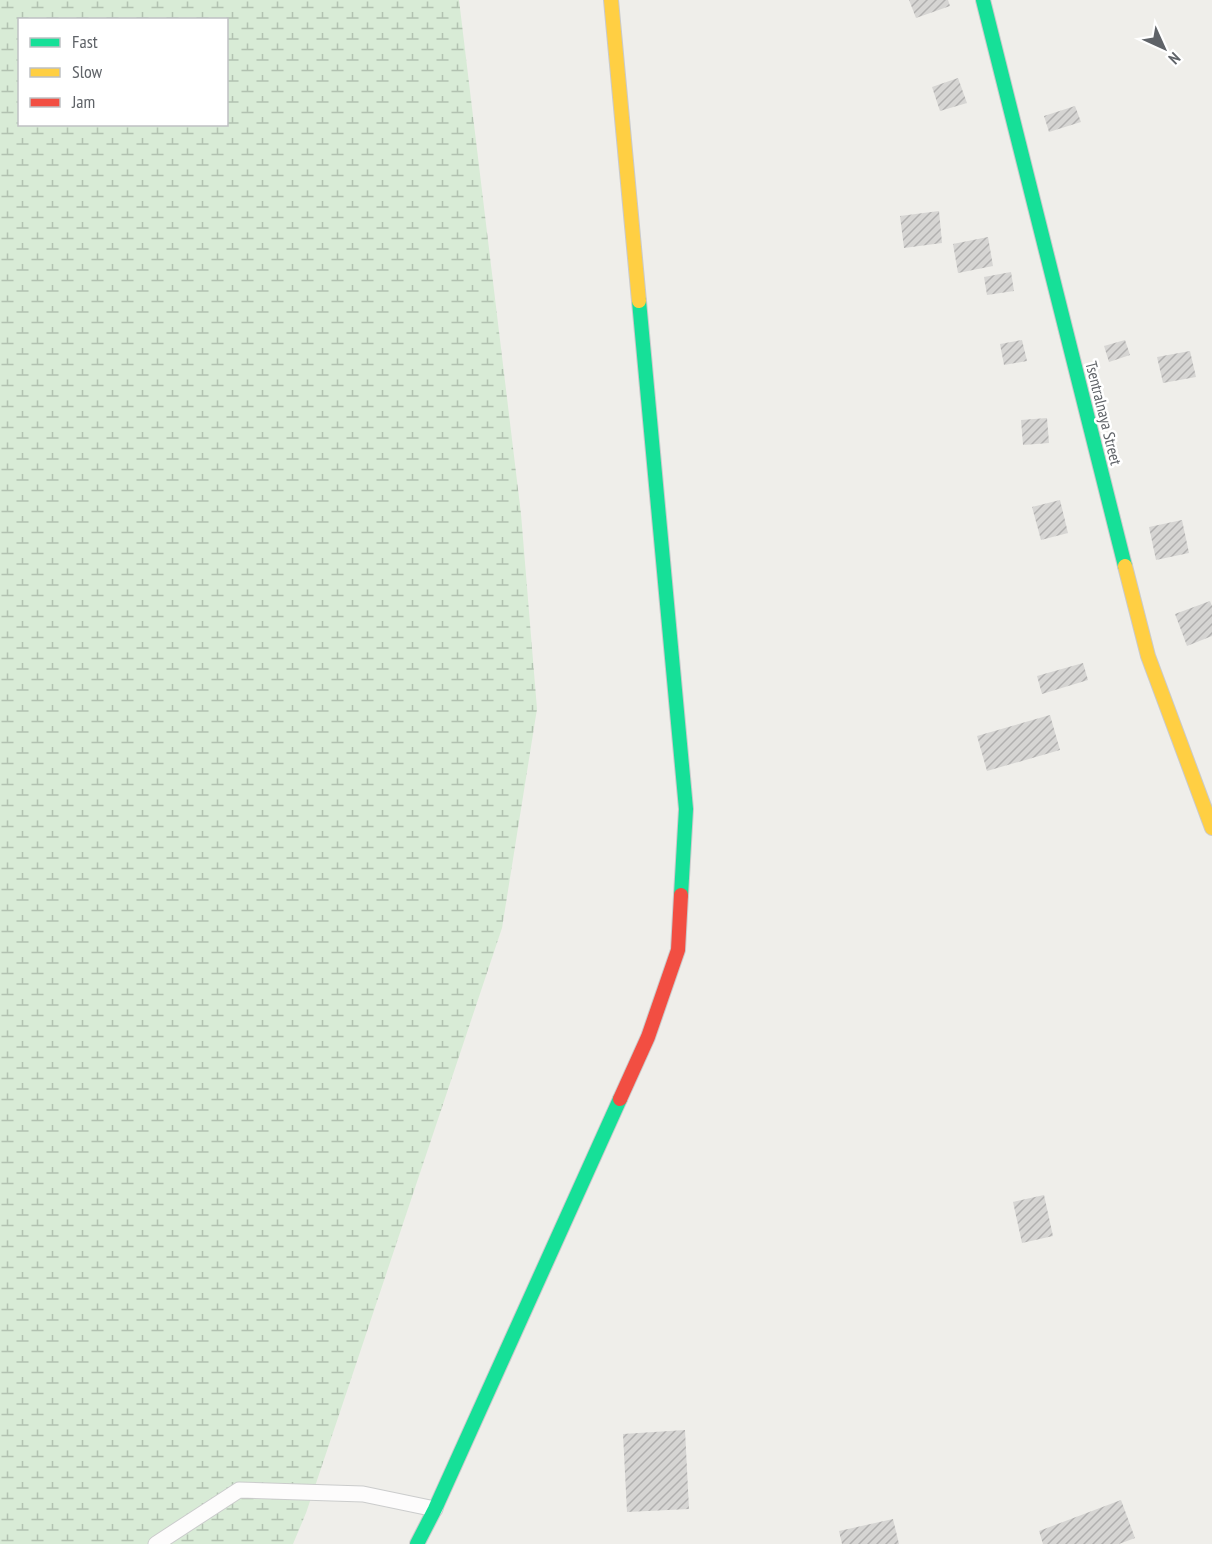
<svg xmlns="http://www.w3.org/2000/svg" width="1212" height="1544" font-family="'PT Sans Narrow',sans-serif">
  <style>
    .wetland { fill: url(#wetland-marsh); fill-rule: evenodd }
    .building { fill: url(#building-hatch) }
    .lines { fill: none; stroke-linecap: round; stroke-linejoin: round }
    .lane-casing { stroke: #cbcccc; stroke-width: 17 }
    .fast-casing { stroke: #cacacb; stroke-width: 16 }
    .slow-casing { stroke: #cacacb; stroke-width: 16 }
    .jam-casing { stroke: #cacacb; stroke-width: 16 }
    .lane { stroke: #fdfcfc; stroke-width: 15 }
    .fast { stroke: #16e098; stroke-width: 14 }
    .slow { stroke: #ffcf43; stroke-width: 14 }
    .jam { stroke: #f24e42; stroke-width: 14 }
    .labels { text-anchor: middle; stroke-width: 5; stroke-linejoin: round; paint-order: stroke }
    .street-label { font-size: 16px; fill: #5f6368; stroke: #fff }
  </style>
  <defs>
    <pattern id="wetland-marsh" width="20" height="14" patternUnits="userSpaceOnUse" patternTransform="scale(1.5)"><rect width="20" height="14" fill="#d8ebd6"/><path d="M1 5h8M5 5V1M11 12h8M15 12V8" fill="none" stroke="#b2c2b1"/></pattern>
    <pattern id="building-hatch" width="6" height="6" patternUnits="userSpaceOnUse" patternTransform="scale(1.5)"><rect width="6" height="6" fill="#d6d5d3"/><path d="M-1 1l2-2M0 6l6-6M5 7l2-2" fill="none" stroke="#b1b0af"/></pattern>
  </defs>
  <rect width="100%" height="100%" fill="#efeeea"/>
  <!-- wetland -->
  <path class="wetland" d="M0,0H459L521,514L537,709L502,928L345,1397L306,1513L293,1544H0ZM20,20H226V124H20Z"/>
  <!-- building -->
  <g class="building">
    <polygon points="909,0 948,0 950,6 916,18"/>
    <polygon points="958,78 967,103 940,111 932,87"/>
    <polygon points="1075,106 1081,122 1049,132 1044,116"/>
    <polygon points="939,211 942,243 904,248 900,216"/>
    <polygon points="988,237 993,266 958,273 953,244"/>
    <polygon points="1011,272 1014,291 987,295 984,277"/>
    <polygon points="1022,340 1027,361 1004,365 1000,344"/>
    <polygon points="1125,340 1130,355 1109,362 1104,346"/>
    <polygon points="1190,351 1196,377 1163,383 1157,357"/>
    <polygon points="1047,418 1049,443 1023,445 1021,420"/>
    <polygon points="1060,500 1068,533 1041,540 1032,507"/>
    <polygon points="1182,520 1189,553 1156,560 1149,527"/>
    <polygon points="1210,601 1212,606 1212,636 1187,646 1175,614"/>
    <polygon points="1083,663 1088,680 1042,694 1037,676"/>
    <polygon points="1050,715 1060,750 987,771 977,736"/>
    <polygon points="1044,1195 1053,1236 1022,1243 1013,1202"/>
    <polygon points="685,1430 689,1509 627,1512 623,1434"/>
    <polygon points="1121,1500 1135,1538 1119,1544 1043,1544 1039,1531"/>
    <polygon points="893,1519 899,1544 842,1544 839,1531"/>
  </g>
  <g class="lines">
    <!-- lane casing -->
    <g class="lane-casing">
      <polyline id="lane" points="156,1544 239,1490 363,1494 435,1509"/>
    </g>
    <!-- fast casing -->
    <g class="fast-casing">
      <g id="fast">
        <polyline points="983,0 1125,566"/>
        <polyline points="639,301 686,809 681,895"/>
        <polyline points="417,1544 435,1509 620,1099"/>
      </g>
    </g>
    <!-- slow casing -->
    <g class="slow-casing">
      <g id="slow">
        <polyline points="611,0 639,301"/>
        <polyline points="1125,566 1148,656 1212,828"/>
      </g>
    </g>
    <!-- jam casing -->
    <g class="jam-casing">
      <polyline id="jam" points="620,1099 648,1037 678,950 681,895"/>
    </g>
    <!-- lane -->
    <use href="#lane" class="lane"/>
    <!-- fast -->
    <use href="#fast" class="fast"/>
    <!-- slow -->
    <use href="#slow" class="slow"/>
    <!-- jam -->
    <use href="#jam" class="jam"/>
  </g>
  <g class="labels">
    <!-- street labels -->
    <g class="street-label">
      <text transform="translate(1104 413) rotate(76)" y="6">Tsentralnaya Street</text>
    </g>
  </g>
  <!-- legend -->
  <rect x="18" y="18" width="210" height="108" fill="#ffffff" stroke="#bfc1c3" stroke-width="1.5"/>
  <rect x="30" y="38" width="30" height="9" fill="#16e098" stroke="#bfc1c3" stroke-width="1.5"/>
  <text x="72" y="48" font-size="18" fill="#5f6368">Fast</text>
  <rect x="30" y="68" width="30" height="9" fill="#ffcf43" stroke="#bfc1c3" stroke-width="1.5"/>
  <text x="72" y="78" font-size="18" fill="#5f6368">Slow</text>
  <rect x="30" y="98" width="30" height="9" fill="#f24e42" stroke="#bfc1c3" stroke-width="1.5"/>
  <text x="72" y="108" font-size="18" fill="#5f6368">Jam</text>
  <!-- north arrow -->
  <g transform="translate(1164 48) rotate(135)" stroke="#ffffff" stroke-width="4.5" paint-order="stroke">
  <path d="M0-4.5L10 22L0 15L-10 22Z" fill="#5f6368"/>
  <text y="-9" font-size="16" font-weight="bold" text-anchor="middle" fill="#5f6368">N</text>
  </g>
</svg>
